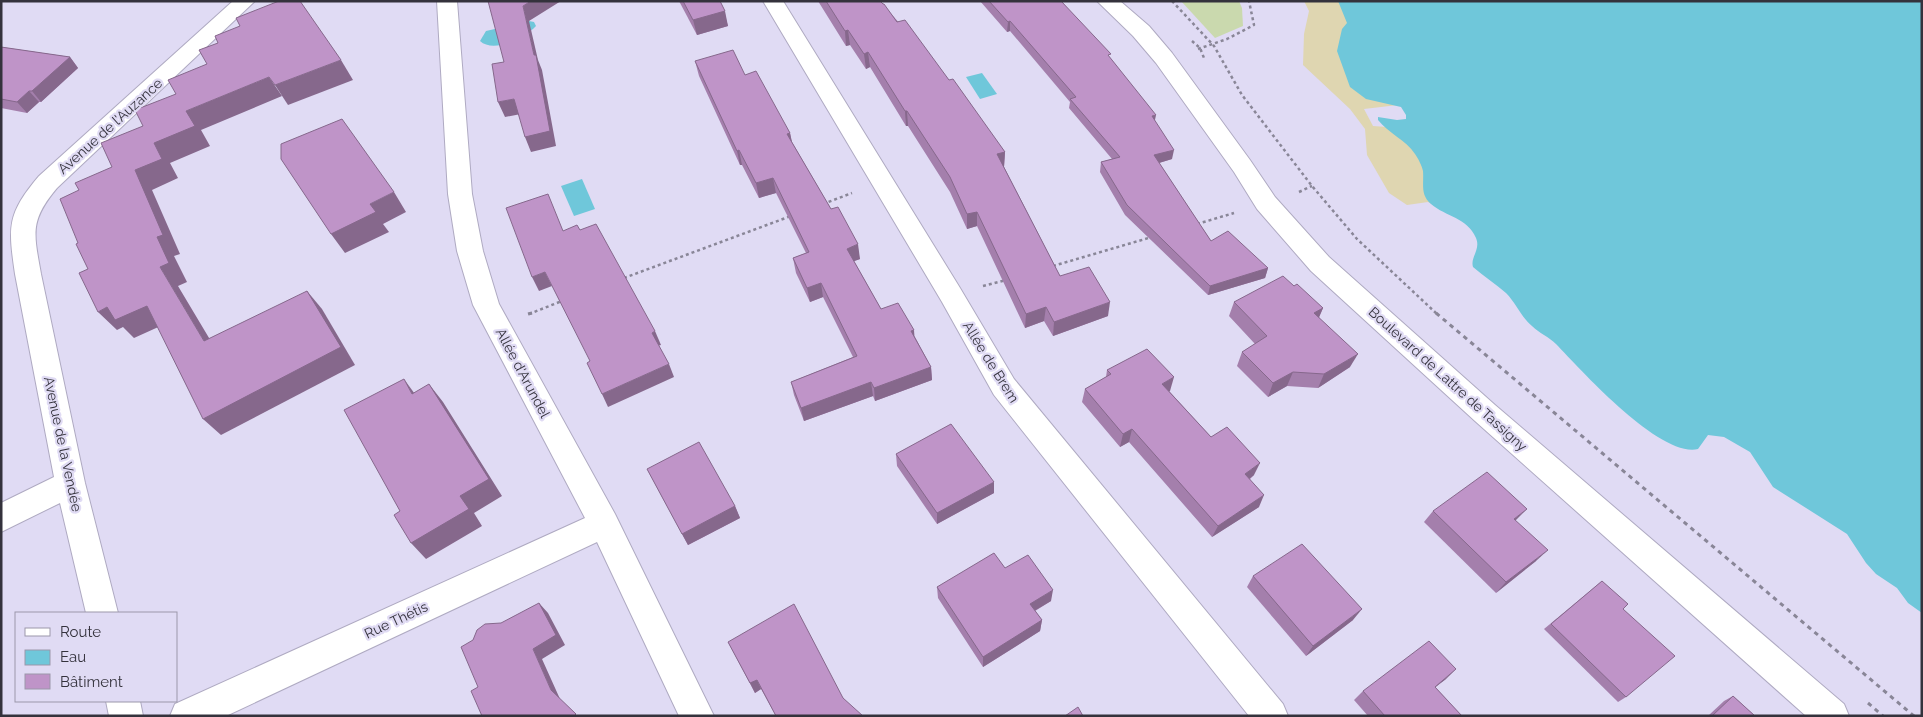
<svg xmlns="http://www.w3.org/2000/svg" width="1923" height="717" font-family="Raleway,sans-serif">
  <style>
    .green { fill: #cad9ae }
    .sand { fill: #dfd6b1 }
    .water { fill: #6fc7da }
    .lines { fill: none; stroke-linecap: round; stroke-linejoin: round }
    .minor-casing { stroke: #afaac2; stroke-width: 2 }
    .path-far1 { stroke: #898697; stroke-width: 2.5; stroke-dasharray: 3 3; stroke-linecap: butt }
    .path { stroke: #898697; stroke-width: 3; stroke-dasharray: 4.5 4.5; stroke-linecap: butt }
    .minor { fill: #fff; fill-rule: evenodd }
    .wall { fill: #a47fac }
    .shaded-wall { fill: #86688c }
    .building { fill: #bf94c8; stroke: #86688c }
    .labels { text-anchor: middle; stroke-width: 4.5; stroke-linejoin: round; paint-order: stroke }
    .street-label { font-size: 14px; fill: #34323c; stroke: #e0dbf4 }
  </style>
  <rect width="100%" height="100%" fill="#e0dbf4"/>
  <!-- green -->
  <polygon class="green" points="1181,1 1239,1 1242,8 1243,26 1215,38"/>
  <!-- sand -->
  <polygon class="sand" points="1304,1 1395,1 1415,103 1364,109 1373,126 1429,130 1460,219 1428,202 1407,205 1389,193 1367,155 1365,129 1350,109 1303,65 1304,34 1309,11"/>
  <!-- water -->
  <g class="water">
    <path d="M1338,1H1922V613L1908,603L1897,588L1876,574L1866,563L1847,534L1773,487L1750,452L1724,437L1708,435L1698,449C1660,458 1582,371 1556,344C1549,337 1539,333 1532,326C1521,317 1516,303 1506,293C1496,284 1483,276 1473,267C1470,257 1481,250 1476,238C1467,217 1446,217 1431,204C1420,195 1424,184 1423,171C1422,166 1418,158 1415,154C1406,140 1388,133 1378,120V117L1397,120L1406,119V115L1401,107L1366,99L1350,87L1337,51L1342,29L1347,23Z"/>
    <path d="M529,21L534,22L536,26C526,37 494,54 480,41L486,31Z"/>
    <polygon points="982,73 997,94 980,99 966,77"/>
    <polygon points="582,179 595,209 574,216 561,186"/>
  </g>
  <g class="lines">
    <!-- minor casing -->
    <g class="minor-casing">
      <g id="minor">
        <path d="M233,1H255L57,188C29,221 34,234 41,274L85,483L118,613H86L60,503L1,532V503L54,477L15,274C8,226 7,214 39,176Z"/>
        <polygon points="437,1 457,1 472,194 483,251 499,304 615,514 714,716 679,716 597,542 226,716 170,716 175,704 585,518 473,305 457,251 448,194"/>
        <polygon points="763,1 783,1 960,288 1014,379 1283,704 1288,716 1249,716 994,395 942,302"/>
        <polygon points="1097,1 1120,1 1149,26 1172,53 1250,160 1275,197 1329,257 1495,405 1844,704 1849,716 1806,716 1475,421 1311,271 1257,209 1234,172 1156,63 1133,36"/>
        <polygon points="106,701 140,701 143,716 109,716"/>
      </g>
    </g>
    <!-- path-far1 -->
    <g class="path-far1">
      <polyline points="1172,1 1214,46 1242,95 1312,186 1357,239 1437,314"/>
      <polyline points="1192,41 1200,48 1204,58"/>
      <polyline points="1198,49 1227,39 1254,25 1249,1"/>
      <polyline points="1299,192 1312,186"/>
      <polyline points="823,204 852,193"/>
      <polyline points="1197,224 1234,213"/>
      <polyline points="1053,266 1152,237"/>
      <polyline points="624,278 791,216"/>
      <polyline points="983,286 1006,280"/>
      <polyline points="529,314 562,301"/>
    </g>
    <!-- path -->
    <g class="path">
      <polyline points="1436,313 1914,716"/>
      <polyline points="528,314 532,313"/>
      <polyline points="1868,703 1883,716"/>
    </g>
    <!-- minor -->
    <use href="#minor" class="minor"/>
  </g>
  <!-- wall -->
  <g class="wall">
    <polygon points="679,1 720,1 728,26 697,35"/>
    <polygon points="818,1 880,1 949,80 1005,152 1004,167 1060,276 1108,316 1053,336 1044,321 1025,328 977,226 967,229 950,192 908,126 906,126 870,67 866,69 850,45 846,46"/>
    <polygon points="980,1 1061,1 1110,58 1155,121 1172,159 1159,163 1211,241 1268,268 1265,278 1208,295 1125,215 1100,172 1101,162 1112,159 1069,108 1070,102 1010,31 1007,32"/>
    <polygon points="1,47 70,57 78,68 41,102 39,102 27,113 1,108"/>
    <polygon points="695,61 745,75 790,133 792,142 860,259 854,261 881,309 915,337 931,367 932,380 875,401 873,396 804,421 794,395 791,382 853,357 823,297 810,302 796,273 793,258 806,253 776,193 759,198 742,165 740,165 699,76"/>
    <polygon points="1294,286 1323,308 1319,317 1350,367 1318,388 1287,386 1268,397 1237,366 1242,352 1255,344 1229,316 1234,302"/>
    <polygon points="1107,370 1170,391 1169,391 1211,437 1254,475 1250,479 1259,507 1212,537 1129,442 1120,447 1082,402 1085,389 1106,377"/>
    <polygon points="896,454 994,493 937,524 897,466"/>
    <polygon points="647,469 735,506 740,518 688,545"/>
    <polygon points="1433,511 1516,521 1536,561 1496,593 1424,522"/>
    <polygon points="1005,568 1051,601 1035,611 1042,620 1040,631 983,667 938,598 937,587"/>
    <polygon points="1253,576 1353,620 1306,656 1247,587"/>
    <polygon points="1602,581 1626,697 1618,702 1544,629"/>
    <polygon points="728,642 843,698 776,716 761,689 755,693"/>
    <polygon points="1446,679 1435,687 1462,716 1368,716 1354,700 1363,691"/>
    <polygon points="1733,696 1755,716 1708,716 1724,701"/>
  </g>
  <!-- shaded-wall -->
  <g class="shaded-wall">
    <polygon points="531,1 561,1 529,21 538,60 542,70 556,146 531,152 525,137 534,55 523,6"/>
    <polygon points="725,11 728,26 697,35 693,20"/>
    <polygon points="1010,21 1010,31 1007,32 1008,22"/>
    <polygon points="848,30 850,45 846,46 845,31"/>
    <polygon points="868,52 870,67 866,69 864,54"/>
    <polygon points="70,57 78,68 41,102 32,91"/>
    <polygon points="341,60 353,80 288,105 275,85"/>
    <polygon points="269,77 282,96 201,130 210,146 170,163 178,178 152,190 180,254 174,256 187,282 178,286 221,358 204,341 160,267 157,237 135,170 154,143 186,111"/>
    <polygon points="29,91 39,102 27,113 17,102"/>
    <polygon points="514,99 521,114 505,117 498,102"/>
    <polygon points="905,111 907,111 908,126 906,126"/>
    <polygon points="1156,115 1154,125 1152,116"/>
    <polygon points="790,133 793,148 787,134"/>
    <polygon points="739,150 742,165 740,165 737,151"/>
    <polygon points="1174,150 1172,159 1152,165 1154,155"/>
    <polygon points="1005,152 1004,167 997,169 997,154"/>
    <polygon points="773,178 776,193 759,198 756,183"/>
    <polygon points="394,192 406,212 383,224 389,232 345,253 331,234 370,204"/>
    <polygon points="977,212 977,226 967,229 967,214"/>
    <polygon points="858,244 860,259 849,263 847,249"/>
    <polygon points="1268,268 1265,278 1208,295 1210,286"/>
    <polygon points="545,272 552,286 539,291 532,277"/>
    <polygon points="821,283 823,297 810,302 807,288"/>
    <polygon points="307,291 322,309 355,365 221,435 203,419"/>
    <polygon points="1110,302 1108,316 1053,336 1054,322"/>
    <polygon points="147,306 165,324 134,338 123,327 117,330 98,312 107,307"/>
    <polygon points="1046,307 1044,321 1025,328 1026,314"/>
    <polygon points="1323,308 1317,322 1314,313"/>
    <polygon points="914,330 915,344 911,331"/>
    <polygon points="655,331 661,345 657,346 652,333"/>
    <polygon points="1358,354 1350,367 1318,388 1324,374"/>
    <polygon points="669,364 674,377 608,407 602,394"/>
    <polygon points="931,367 932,380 875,401 874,388"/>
    <polygon points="1293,372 1287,386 1268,397 1273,383"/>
    <polygon points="1174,377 1170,391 1159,397 1162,384"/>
    <polygon points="404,379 417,397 412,394"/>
    <polygon points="871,382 873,396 804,421 801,408"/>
    <polygon points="429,384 443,402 502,496 474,513 482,526 426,559 411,543 460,496"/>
    <polygon points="1132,429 1129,442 1120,447 1123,434"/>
    <polygon points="1260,463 1254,475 1240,486 1245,474"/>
    <polygon points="994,482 994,493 937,524 937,513"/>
    <polygon points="1264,495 1259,507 1212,537 1218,526"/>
    <polygon points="735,506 740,518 688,545 682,534"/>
    <polygon points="1527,509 1516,520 1503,530 1514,519"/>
    <polygon points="1548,550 1536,561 1496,593 1506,582"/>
    <polygon points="1053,590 1051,601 1029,614 1030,604"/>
    <polygon points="539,603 548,613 565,645 542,659 560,699 551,690 533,649"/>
    <polygon points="1362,609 1353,620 1306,656 1313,646"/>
    <polygon points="1042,620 1040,631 983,667 983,657"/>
    <polygon points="1456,669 1446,679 1424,696 1435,687"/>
    <polygon points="757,680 761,689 755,693 750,683"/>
  </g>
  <!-- building -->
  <g class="building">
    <polygon points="279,1 300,1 341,60 275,85 269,77 186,111 195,126 154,143 162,159 135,170 163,235 157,237 169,263 160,267 204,341 307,291 341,347 203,419 147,306 115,320 107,307 98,312 79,273 88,269 76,244 78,243 60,199 79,190 75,183 112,167 101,143 143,126 135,110 176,94 168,80 207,64 199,50 218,43 215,36 240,26 236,18"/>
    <polygon points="488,1 531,1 523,6 534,55 536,55 550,131 525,137 514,99 498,102 492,64 504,62"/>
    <polygon points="683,1 720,1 725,11 693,20"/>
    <polygon points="826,1 880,1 883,4 884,4 897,22 905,20 949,80 953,79 1005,152 997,154 1060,276 1089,267 1110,302 1054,322 1046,307 1026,314 977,212 967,214 950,177 907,111 905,111 868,52 864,54 848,30 845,31"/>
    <polygon points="989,1 1061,1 1111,54 1108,55 1156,115 1152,116 1174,150 1154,155 1211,241 1228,231 1268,268 1210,286 1127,205 1101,162 1120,157 1070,99 1076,97 1010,21 1008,22"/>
    <polygon points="1,47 70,57 32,91 29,91 17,102 1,99"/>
    <polygon points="733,50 745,75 756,71 790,133 787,134 831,209 838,207 858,244 847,249 881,309 898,303 914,330 911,331 931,367 874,388 871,382 801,408 791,382 857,356 821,283 807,288 793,258 809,252 773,178 756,183 739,150 737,151 695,61"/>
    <polygon points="342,119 394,192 370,204 376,212 331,234 281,159 281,144"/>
    <polygon points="548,194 563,231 577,225 580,230 596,224 655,331 652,333 669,364 602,394 587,363 590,361 545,272 532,277 506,208"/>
    <polygon points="1283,276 1294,286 1297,284 1323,308 1314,313 1358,354 1324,374 1293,372 1273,383 1242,352 1267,336 1234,302"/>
    <polygon points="1147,349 1174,377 1162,384 1211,437 1227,427 1260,463 1245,474 1264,495 1218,526 1132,429 1123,434 1085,389 1111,374 1107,370"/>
    <polygon points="404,379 412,394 429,384 489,479 460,496 469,509 411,543 394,515 400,511 344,410"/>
    <polygon points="951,424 994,482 937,513 896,454"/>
    <polygon points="699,442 735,506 682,534 647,469"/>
    <polygon points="1487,472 1527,509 1514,519 1548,550 1506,582 1433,511"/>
    <polygon points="1302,544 1362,609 1313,646 1253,576"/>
    <polygon points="994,553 1005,568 1028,555 1053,590 1030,604 1042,620 983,657 937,587"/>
    <polygon points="1602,581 1628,604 1623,609 1675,656 1626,697 1551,624"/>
    <polygon points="539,603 556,635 533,649 551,690 576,714 574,716 482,716 471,691 478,687 461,647 473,640 477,630 485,624 501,623"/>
    <polygon points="794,604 843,698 863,716 776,716 757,680 750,683 728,642"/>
    <polygon points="1429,641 1456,669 1435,687 1462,716 1385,716 1363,691"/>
    <polygon points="1733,696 1755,716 1712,716"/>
    <polygon points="1078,707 1083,716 1065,716"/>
  </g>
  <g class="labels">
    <!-- street labels -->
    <g class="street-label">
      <text transform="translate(110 126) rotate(-42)" y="5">Avenue de l'Auzance</text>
      <text transform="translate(991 362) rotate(58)" y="5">Allée de Brem</text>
      <text transform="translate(523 373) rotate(62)" y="5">Allée d'Arundel</text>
      <text transform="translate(1448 379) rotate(42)" y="5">Boulevard de Lattre de Tassigny</text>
      <text transform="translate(63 444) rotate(78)" y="5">Avenue de la Vendée</text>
      <text transform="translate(396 620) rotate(-25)" y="5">Rue Thétis</text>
    </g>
  </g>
  <!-- border -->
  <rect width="1923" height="717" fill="none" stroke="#34323c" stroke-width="5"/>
  <!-- legend -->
  <rect x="15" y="612" width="162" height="90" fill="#e0dbf4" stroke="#9b97aa"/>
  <rect x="25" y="628" width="25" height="8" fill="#ffffff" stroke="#9b97aa"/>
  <text x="60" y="637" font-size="15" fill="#34323c">Route</text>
  <rect x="25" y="650" width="25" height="15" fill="#6fc7da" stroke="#9b97aa"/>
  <text x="60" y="662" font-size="15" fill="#34323c">Eau</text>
  <rect x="25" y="674" width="25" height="15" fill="#bf94c8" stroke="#9b97aa"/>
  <text x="60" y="687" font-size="15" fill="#34323c">Bâtiment</text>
</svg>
